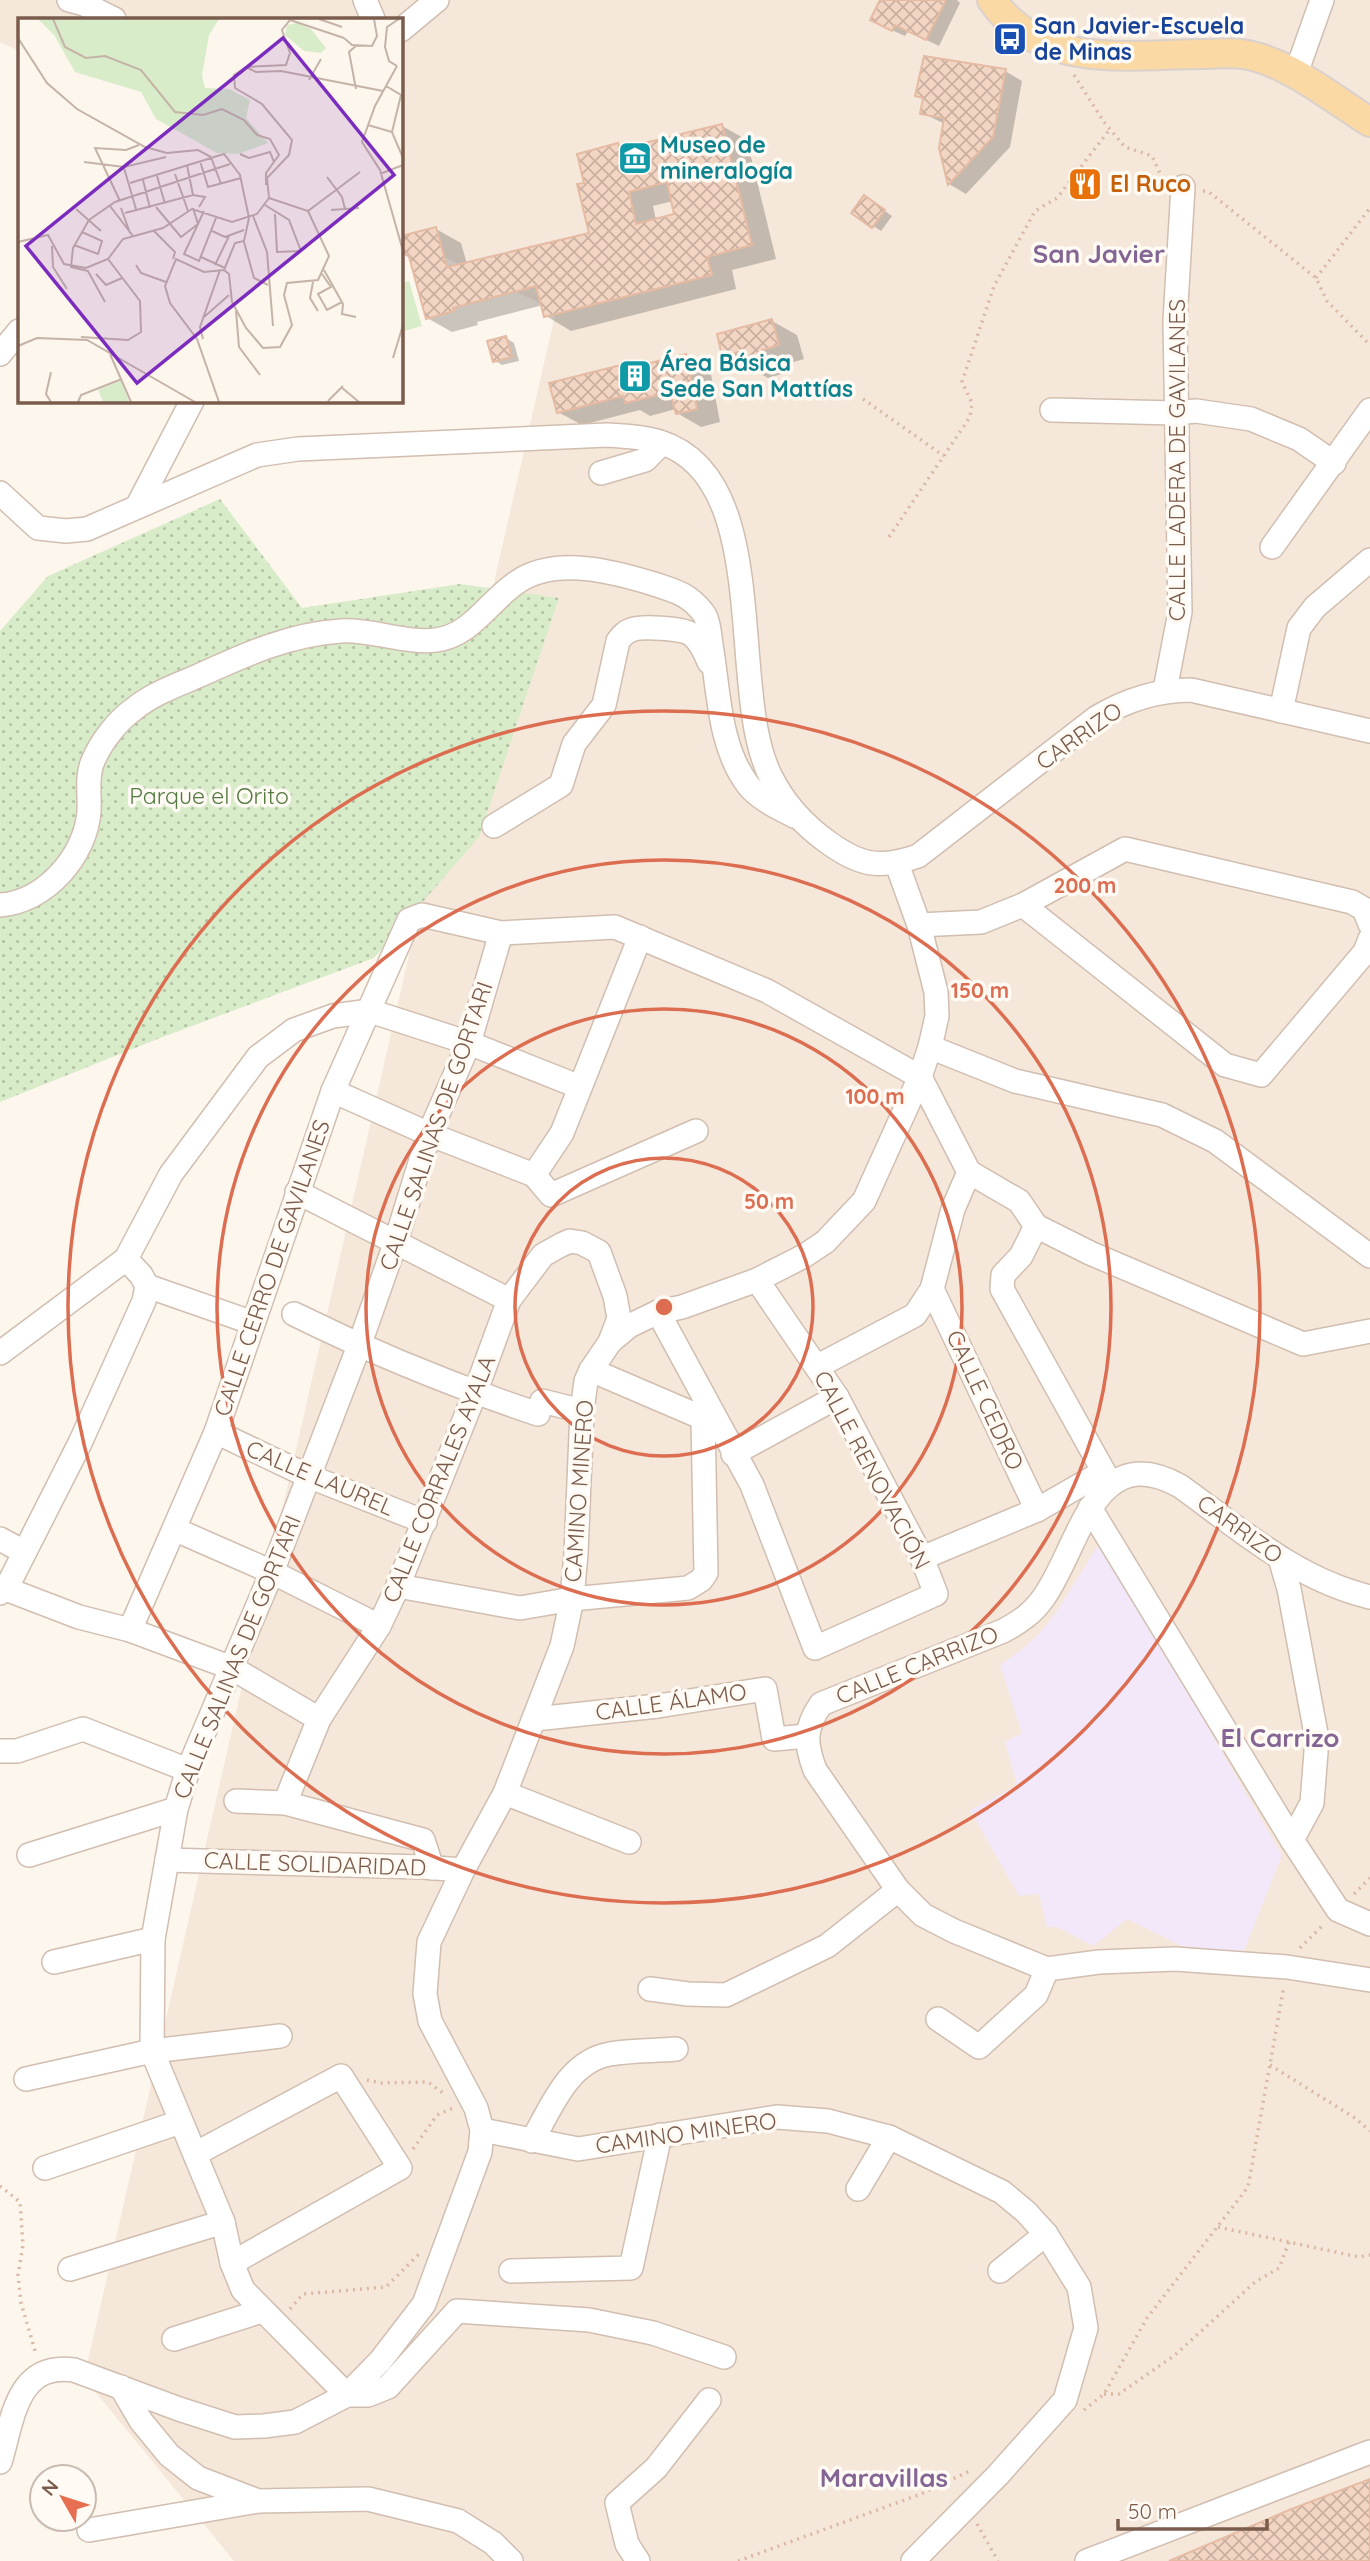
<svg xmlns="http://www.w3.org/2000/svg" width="1370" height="2561" font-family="Quicksand,sans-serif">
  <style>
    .residential { fill: #f5e8da }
    .education { fill: #f3e8fa }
    .green { fill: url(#green-dots) }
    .pitch { fill: #d8ecc9 }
    .shadow { fill: #0003; fill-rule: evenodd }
    .building { fill: url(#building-cross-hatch); stroke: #e6bba3; stroke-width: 2; fill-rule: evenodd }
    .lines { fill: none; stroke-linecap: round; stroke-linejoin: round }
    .minor-casing { stroke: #d1beb0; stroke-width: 26 }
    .major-casing { stroke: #dad1cd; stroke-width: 32 }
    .path { stroke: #d9b8a5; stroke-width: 3.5; stroke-dasharray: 2 5; stroke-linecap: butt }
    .minor { stroke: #fff; stroke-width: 23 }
    .major { stroke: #fbd9a5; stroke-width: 28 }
    .ring { fill: none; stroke: #dc6d51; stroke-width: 3.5 }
    .labels { text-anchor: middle; stroke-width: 7; stroke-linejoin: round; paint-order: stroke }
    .transit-label { font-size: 23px; font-weight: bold; fill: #164399; stroke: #fffaf3; text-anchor: start }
    .culture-label { font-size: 23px; font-weight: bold; fill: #0d838f; stroke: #fffaf3; text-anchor: start }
    .food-label { font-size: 23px; font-weight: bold; fill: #c56008; stroke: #fffaf3; text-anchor: start }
    .street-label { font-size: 23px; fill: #7a5c4d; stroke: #fffaf3 }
    .park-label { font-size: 23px; fill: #537a41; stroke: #fffaf3 }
    .quarter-label { font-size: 26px; font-weight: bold; fill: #846695; stroke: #fffaf3 }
    .inset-road { fill: none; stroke: #c5b3a7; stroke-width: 2 }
    .view { fill: #7b2cbf; fill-opacity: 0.15; stroke: #7b2cbf; stroke-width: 3.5 }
    .inset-edge { fill: none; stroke: #7a5c4d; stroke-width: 3.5 }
    .centre { fill: #dc6d51; stroke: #fffaf3; stroke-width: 3.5 }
    .ring-label { font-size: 21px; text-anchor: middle; font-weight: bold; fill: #dc6d51; stroke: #fffaf3; stroke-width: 7; stroke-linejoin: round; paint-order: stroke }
  </style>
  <defs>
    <pattern id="green-dots" width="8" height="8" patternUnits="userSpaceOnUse" patternTransform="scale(1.75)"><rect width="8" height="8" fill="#d8ecc9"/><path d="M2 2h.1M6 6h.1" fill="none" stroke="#b4c2a5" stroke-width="1.8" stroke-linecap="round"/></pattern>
    <pattern id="building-cross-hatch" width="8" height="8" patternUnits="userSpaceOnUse" patternTransform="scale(1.75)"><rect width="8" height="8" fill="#f3d5c3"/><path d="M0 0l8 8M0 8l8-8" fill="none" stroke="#cab0a1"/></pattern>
  </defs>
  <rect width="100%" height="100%" fill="#fdf6ec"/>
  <!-- residential -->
  <polygon class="residential" points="0,0 1370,0 1370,2561 234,2561 84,2378 556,311 401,236 401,19 19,19 19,51 0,42"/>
  <!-- education -->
  <polygon class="education" points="1100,1542 1282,1855 1243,1953 1182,1946 1127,1919 1093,1946 1057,1927 1047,1927 1039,1894 1019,1896 970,1810 1017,1786 1005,1742 1022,1733 1000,1665 1021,1650 1041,1632 1059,1608"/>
  <!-- green -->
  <polygon class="green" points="220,499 302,608 460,584 559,598 479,837 374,958 160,1038 0,1102 0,631 48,576"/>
  <!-- pitch -->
  <polygon class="pitch" points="409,281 422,326 401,332 401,283"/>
  <!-- shadow -->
  <g class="shadow">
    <polygon points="882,0 957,0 960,3 939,46 908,31 905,36 885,27"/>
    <polygon points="1005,71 1022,81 1010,147 966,194 949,184 940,148 945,124 922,113 924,99 917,95"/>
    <path d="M722,126L747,140L776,259L732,270L736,289L571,331L546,316L543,305L477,322L478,325L452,332L427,318L412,259L402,254L401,238L436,229L461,243L467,264L591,234L586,184L618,145L626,150ZM673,201L676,215L656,220L653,206Z"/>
    <polygon points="872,202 892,216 881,231 854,213"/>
    <polygon points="772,321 797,335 804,359 787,364 789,372 768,378 724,354"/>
    <polygon points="506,338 514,343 519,361 502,365 494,360"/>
    <polygon points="686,355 710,369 720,422 701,427 677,413 676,409 650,416 640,410 582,425 558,412 625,366 631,369"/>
  </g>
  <!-- building -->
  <g class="building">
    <polygon points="880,0 946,0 926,40 895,25 892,31 870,20"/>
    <polygon points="924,56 1006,69 993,137 948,185 939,148 944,118 920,114 923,98 915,96"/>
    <path d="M722,124L752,245L707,257L712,275L544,317L536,286L453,308L454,311L426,319L408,253L401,255V236L436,227L447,267L589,233L577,184L584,183L577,154L618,143L620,149ZM667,182L674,214L636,224L629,192Z"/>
    <polygon points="864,195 885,210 872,228 851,213"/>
    <polygon points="772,319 779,345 762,350 764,358 741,364 738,352 722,356 717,334"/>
    <polygon points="506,336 512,357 493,362 487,341"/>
    <polygon points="686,354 697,409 676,414 670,392 625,403 623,396 557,413 549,383 625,364 626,369"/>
    <polygon points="1370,2479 1370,2561 1169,2561 1289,2510"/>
  </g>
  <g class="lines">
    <!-- minor casing -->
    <g class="minor-casing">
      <g id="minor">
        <polyline points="69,0 84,4 114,19"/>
        <polyline points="365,0 373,19"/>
        <polyline points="401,30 437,0"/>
        <polyline points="1295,76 1322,0"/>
        <polyline points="0,354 19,331"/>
        <polyline points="1052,410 1175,413 1196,411 1251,419 1299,439 1334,463"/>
        <polyline points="601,473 645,460 662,443"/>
        <path d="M0,493L38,528L66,531L87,529L257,455L298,449L607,435C625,436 643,437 660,442C774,478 727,688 770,775C783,802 805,826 829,843C861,866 881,869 918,856L1096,718C1126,700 1156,690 1191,690L1370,731"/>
        <polyline points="137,507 192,401"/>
        <polyline points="1272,547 1370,410"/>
        <polyline points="1165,690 1180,612 1175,321 1183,187"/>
        <polyline points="1281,711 1299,628 1315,607 1370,560"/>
        <path d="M494,826L561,785L574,744L604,705L618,641C622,636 625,632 631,630C641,626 681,628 691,634C700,641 705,652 709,662"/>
        <path d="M0,905C45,902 86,856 89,811C90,795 86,776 93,761C101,742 117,721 134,709C152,694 177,685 198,676C244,655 290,634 341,631C370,629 408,644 436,640C471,636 489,601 516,583C555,555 616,572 657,585C666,588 680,592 688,598C694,602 704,612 706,618C710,628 710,641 712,651C719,696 720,748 748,785C759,799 779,808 794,816"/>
        <polyline points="1023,905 1225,1065 1261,1075 1365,952 1370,939"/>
        <polyline points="919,925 981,922 1023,905 1125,849 1352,902 1364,909 1370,924"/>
        <polyline points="501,933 469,1043 429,1134 395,1244 359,1346 272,1572 188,1770 176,1809 153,1939 152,2051 223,2222 232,2263 243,2290 347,2395 368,2395 388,2387 457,2311 589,2320 653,2333 724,2357"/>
        <polyline points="930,1047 1015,1081 1162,1115 1215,1141 1370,1256"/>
        <polyline points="920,1077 969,1172"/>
        <polyline points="333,1091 429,1134 534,1175 551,1195 696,1131"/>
        <polyline points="969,1172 1019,1201 1036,1226 1021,1256 1003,1275 1002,1289 1110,1483"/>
        <polyline points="534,1175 562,1133 640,937"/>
        <polyline points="297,1192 509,1300"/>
        <polyline points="1036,1226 1090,1253 1303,1344 1370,1331"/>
        <polyline points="147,1286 253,1323"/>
        <polyline points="932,1289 1037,1510"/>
        <polyline points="658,1312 752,1485 815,1648 936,1594 922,1558 837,1397 757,1280"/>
        <path d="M294,1314C373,1353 454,1386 538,1414L542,1401L582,1411"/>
        <polyline points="0,1353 126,1259 171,1174 258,1057 294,1030 333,1016 370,1011 469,1043 580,1087"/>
        <polyline points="818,1366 915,1315 932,1289 953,1209 969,1172"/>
        <polyline points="216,1432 308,1476 425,1522"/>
        <polyline points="733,1454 837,1397"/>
        <polyline points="1090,1508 1292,1840 1338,1910 1370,1924"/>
        <polyline points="174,1529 272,1572 379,1626"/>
        <polyline points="0,1539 24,1552"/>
        <polyline points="922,1558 1037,1510 1103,1472"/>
        <polyline points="1280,1558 1289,1589 1317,1739 1312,1803 1292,1840"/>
        <polyline points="398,1586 520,1608 572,1599 688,1588 701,1580 706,1573 703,1418 591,1370"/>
        <polyline points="6,1589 79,1617 130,1630 232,1668 319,1719"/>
        <polyline points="0,1593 6,1589 80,1443 144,1301 147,1286 141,1275 126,1259"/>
        <path d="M1370,1597C1297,1580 1240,1529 1180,1486C1094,1438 1080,1546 1044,1597C1033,1613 1020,1622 1003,1631L821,1704C804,1729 805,1743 815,1770L898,1890L923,1915L954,1931L1047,1969L1099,1962L1175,1959L1287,1967L1370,1980"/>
        <polyline points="130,1630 216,1432 333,1091 409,920 422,915 501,933 615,927 767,991 920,1077"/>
        <polyline points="535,1719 658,1706 765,1689 774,1739 807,1736"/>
        <polyline points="0,1751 17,1751 83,1729 188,1770"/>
        <polyline points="505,1793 629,1842"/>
        <polyline points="236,1801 285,1803 423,1840 432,1868"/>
        <polyline points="285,1803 319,1719 379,1626 398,1586 475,1393 509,1300 543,1255 561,1245 570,1241 582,1243 599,1252 615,1296 619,1318 610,1342"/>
        <polyline points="29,1855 176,1809"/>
        <polyline points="167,1860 422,1867 463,1870"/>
        <polyline points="54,1962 153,1939"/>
        <polyline points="650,1989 688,1994 726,1995 827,1946 898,1890"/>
        <polyline points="938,2019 979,2047 1036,1995 1047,1969"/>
        <polyline points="26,2079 152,2051 280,2036"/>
        <polyline points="482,2130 578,2149 777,2117 828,2121 889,2137 1002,2192 1026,2212 1046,2234 1079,2287 1086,2328 1065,2400 998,2475 913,2561"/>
        <path d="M532,2141C551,2108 568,2061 610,2054C631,2050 654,2051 676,2049"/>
        <polyline points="195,2154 341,2076 400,2168 232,2263"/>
        <polyline points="45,2168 180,2122"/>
        <polyline points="858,2189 889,2137"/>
        <polyline points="70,2269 223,2222"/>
        <polyline points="511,2271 631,2268 660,2135"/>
        <polyline points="1000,2271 1046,2234"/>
        <polyline points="174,2339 262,2311"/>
        <polyline points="121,2387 141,2421 169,2455 198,2478 258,2501 368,2499 458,2521 493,2543 511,2561"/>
        <path d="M0,2462C13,2420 16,2362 74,2370L179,2409L235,2427L264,2426L295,2422L347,2395L381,2360L424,2304L480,2152L482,2130L476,2108L430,2021L425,1994L429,1942L463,1870L505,1793L562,1646L572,1599L576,1553L582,1411L586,1381L591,1370L610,1342L629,1326L658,1312L682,1307L757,1280L804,1256L825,1242L864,1201L920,1077L930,1047L937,1016L936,992L919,925L897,864"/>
        <polyline points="89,2530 258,2501"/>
        <polyline points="638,2561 627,2544 617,2503 656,2468 709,2400"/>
        <polyline points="1087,2561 1370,2452"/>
      </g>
    </g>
    <!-- major casing -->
    <g class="major-casing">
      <path id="major" d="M992,0C1041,71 1129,54 1205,54C1217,54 1230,52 1242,54C1286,60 1333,99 1370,122"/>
    </g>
    <!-- path -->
    <g class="path">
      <polyline points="1074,75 1104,122 1125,147 1152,156 1163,180"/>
      <polyline points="1203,191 1209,192 1316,278 1327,301 1370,345"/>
      <polyline points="1316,278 1370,208"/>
      <polyline points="863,399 944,456"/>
      <polyline points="889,537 970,417 972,403 962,382 994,286 1035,211 1057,198 1110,129"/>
      <polyline points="1354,1894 1370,1878"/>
      <polyline points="1300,1948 1324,1924"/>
      <polyline points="1270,2065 1355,2118 1370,2131"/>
      <polyline points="367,2080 380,2083 428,2082 443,2093"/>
      <polyline points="413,2149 437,2115 453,2108"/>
      <polyline points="0,2186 20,2202 23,2245 18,2275 21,2303 36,2354"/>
      <polyline points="1218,2227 1359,2257 1370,2255"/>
      <polyline points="290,2309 303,2294 386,2287 419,2254"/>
      <polyline points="1104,2394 1119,2394 1175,2355 1255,2282 1279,2268 1289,2242"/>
      <polyline points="1084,2410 1104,2394 1147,2318 1248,2187 1284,1986"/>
      <polyline points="977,2524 998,2561"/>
      <polyline points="738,2561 921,2494 972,2470"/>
    </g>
    <!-- minor -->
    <use href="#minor" class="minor"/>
    <!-- major -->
    <use href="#major" class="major"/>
  </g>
  <!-- distance rings -->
  <g class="ring">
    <circle cx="664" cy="1307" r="149"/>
    <circle cx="664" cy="1307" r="298"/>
    <circle cx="664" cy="1307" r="447"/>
    <circle cx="664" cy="1307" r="596"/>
  </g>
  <!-- icons -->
  <defs>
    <g id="bus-square" transform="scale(1.75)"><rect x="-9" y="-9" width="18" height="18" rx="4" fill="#1a4fb4" stroke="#fffaf3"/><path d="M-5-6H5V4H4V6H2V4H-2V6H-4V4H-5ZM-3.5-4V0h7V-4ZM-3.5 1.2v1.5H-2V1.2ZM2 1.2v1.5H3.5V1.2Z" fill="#fff"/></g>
    <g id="museum-square" transform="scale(1.75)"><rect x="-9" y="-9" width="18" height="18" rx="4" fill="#0f9aa8" stroke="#fffaf3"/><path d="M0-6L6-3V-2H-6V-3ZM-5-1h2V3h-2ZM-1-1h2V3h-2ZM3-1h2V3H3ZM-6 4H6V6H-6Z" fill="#fff"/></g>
    <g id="restaurant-square" transform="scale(1.75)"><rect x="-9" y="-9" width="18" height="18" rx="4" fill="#e8710a" stroke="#fffaf3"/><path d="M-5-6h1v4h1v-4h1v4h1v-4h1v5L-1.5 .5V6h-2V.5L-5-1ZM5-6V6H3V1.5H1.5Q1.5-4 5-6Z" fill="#fff"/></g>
    <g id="building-square" transform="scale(1.75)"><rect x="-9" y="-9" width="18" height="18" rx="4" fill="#0f9aa8" stroke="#fffaf3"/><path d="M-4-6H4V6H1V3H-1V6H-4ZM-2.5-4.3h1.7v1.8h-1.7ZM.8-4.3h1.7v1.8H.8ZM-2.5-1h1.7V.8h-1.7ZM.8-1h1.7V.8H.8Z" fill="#fff"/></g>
  </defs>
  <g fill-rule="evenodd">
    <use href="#bus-square" x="1010" y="39"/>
    <use href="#museum-square" x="635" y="158"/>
    <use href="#restaurant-square" x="1085" y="184"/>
    <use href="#building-square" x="635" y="376"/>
  </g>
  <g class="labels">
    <!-- transit labels -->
    <g class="transit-label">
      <text x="1034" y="34">San Javier-Escuela<tspan x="1034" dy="26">de Minas</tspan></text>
    </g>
    <!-- culture labels -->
    <g class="culture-label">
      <text x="660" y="153">Museo de<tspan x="660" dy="26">mineralogía</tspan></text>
      <text x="660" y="371">Área Básica<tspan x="660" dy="26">Sede San Mattías</tspan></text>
    </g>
    <!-- food labels -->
    <g class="food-label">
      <text x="1110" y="192">El Ruco</text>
    </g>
    <!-- street labels -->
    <g class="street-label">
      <text transform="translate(1177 460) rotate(-90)" y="8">CALLE LADERA DE GAVILANES</text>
      <text transform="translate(1079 736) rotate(-35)" y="8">CARRIZO</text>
      <text transform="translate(436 1126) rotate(-71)" y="8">CALLE SALINAS DE GORTARI</text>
      <text transform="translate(272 1268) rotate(-71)" y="8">CALLE CERRO DE GAVILANES</text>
      <text transform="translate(985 1400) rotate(65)" y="8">CALLE CEDRO</text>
      <text transform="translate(872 1470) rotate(62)" y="8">CALLE RENOVACIÓN</text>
      <text transform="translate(320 1478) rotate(23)" y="8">CALLE LAUREL</text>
      <text transform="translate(439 1479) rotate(-68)" y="8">CALLE CORRALES AYALA</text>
      <text transform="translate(579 1491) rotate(-86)" y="8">CAMINO MINERO</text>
      <text transform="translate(1240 1529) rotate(36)" y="8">CARRIZO</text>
      <text transform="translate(237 1657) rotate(-68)" y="8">CALLE SALINAS DE GORTARI</text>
      <text transform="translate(917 1665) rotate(-22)" y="8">CALLE CARRIZO</text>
      <text transform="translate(671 1702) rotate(-8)" y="8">CALLE ÁLAMO</text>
      <text transform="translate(315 1864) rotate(2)" y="8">CALLE SOLIDARIDAD</text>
      <text transform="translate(686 2133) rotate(-8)" y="8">CAMINO MINERO</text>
    </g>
    <!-- park labels -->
    <g class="park-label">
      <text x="209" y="804">Parque el Orito</text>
    </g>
    <!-- quarter labels -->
    <g class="quarter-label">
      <text x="1099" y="263">San Javier</text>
      <text x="1280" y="1747">El Carrizo</text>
      <text x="884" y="2487">Maravillas</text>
    </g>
  </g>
  <!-- overview -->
  <g transform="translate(18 18)">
    <rect width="385" height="385" fill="#fdf6ec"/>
    <path d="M20,1H201L191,17L184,57L187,70L211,71L232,82L228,100L250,125L220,136L199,135L138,101L123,74L57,54L36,17ZM279,5L293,11L308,30L303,35L286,33L267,17L269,7Z" fill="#d8ecc9"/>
    <path d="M103,363L111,384H85L80,372Z" fill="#d8ecc9"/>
    <path class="inset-road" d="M35,1L47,29L68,40L87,38L123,52L157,94L185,97L204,91L226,102L239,117L252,121L261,137L248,155V167M301,1L324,9M0,20L29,65L59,91L127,129L149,135L180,132L193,139M326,20L334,27L354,28L359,18L356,1M379,48L357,88L344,124L362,152L385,233M379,48L371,43L367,29L369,9L381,1M228,49L238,54L263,53L365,73M291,62L303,41M368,68L383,77L374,114M338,71L331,34L339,27M350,107L374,114L385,140M222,136L231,140L252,134L256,144M193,139L203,166M182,143L190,169L223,160M66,144L106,149L148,139M169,147L175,177M106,150L118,191M157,156L170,193M362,156L385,147M139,158L147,186M309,159L324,179L327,191M125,162L132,190M112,165L206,136L222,157L231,200M251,180L249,160L271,137L274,122L244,86L217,70L216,57L228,49L268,47L272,35L264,12L272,2L326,20M102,183L77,130L108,132L121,127M247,187L271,202L283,233L259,234L257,196M92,188L115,218M138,189L163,219L180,206L175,190M103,190L112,215M58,191L83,213M313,192L341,190M186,193L166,236L181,243L198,200M290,193L342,154M107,195L175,177L187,179L181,189M235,198L249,234L255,308M136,213L157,234L155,241M194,213L207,219L226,212M0,224L30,217L46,246L68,250L90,241L105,221L145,210L174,191L214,204L239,196L251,180M226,224L236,260L250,267M56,227L80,236L84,223L64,214M34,228L35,249L49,271M183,239L207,250M118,247L123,255L148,264M197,247L211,218M206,252L211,256L214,284L228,310L245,330L262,329L274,307L266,277L269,265L300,262L311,238L290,193L251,180M206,252L217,225L226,223L231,200M306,252L325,286L324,296L338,299M78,256L88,267L104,260M304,256L313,269L300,276L309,292L324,284M295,264L292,280L300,293M87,284L70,253L53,249L55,230L71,202L97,184L212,146M218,293L221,329L242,357M186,299L211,277M63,319L110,322L123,314L122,283L90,241M185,321L182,309L202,252M0,328L19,320L69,322L177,384M92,336L113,384M375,340L385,307M33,354L28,376L33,384M323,369L341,384M310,383L325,368M60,384L63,377L104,361M201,384L179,321L152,285L147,268L158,241L186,254L206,252"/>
    <path class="view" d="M265,20L376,157L119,365L8,228Z"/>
    <rect width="385" height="385" class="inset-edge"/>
  </g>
  <circle cx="664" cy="1307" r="10" class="centre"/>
  <g class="ring-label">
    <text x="1085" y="893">200 m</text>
    <text x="980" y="998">150 m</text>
    <text x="875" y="1104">100 m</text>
    <text x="769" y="1209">50 m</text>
  </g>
  <!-- north arrow -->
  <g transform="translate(63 2498) rotate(309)"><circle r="33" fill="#fffaf3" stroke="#cabbb1" stroke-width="2"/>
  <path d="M0-5L12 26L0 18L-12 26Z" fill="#e76f51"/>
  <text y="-10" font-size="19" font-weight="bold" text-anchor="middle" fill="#7a5c4d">N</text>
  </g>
  <!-- scale -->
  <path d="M1118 2519v10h149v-10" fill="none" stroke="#7a5c4d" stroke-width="3.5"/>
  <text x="1128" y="2519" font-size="21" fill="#7a5c4d" stroke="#fffaf3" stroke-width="5" paint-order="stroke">50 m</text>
</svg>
